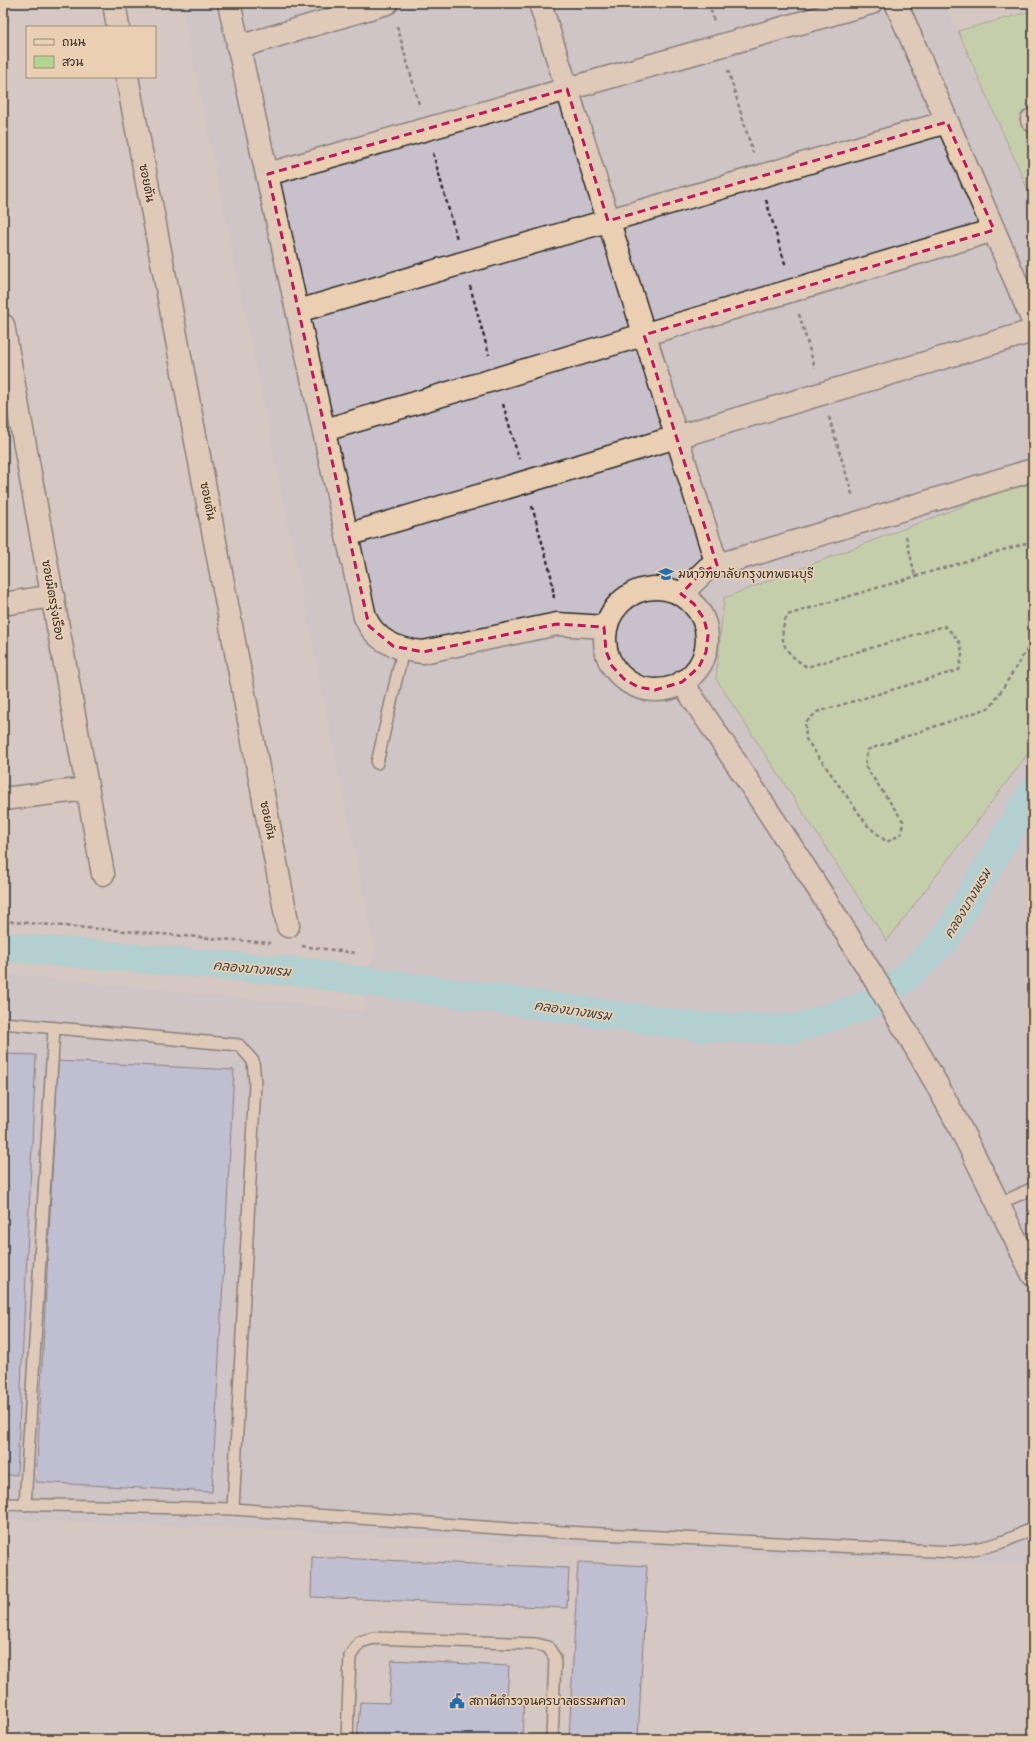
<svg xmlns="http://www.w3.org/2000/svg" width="1036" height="1742" font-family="Delius,'Playpen Sans Thai',sans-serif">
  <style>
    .built { fill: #c8c1cc }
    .green { fill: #b2d691; stroke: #6e805e }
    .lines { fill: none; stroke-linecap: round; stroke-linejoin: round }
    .canal { stroke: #89dae1; stroke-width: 29 }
    .building { fill: #a6b4e4; stroke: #2b2b2b }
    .service-casing { stroke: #2b2b2b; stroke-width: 14 }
    .minor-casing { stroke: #2b2b2b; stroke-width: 25 }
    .path { stroke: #2b2b2b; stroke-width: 2.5; stroke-dasharray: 4 3; stroke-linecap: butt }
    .service { stroke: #ebcfb2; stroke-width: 11 }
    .minor { stroke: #ebcfb2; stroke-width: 22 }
    .marked { fill: none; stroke: #c2185b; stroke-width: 3; stroke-dasharray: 8 5; stroke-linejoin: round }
    .labels { text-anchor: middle; stroke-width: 3.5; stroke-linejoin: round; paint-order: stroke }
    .street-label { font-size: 12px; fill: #2b2b2b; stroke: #ebcfb2 }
    .poi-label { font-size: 12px; fill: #2b2b2b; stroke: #ebcfb2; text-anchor: start }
    .water-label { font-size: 13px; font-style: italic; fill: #394546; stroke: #ebcfb2 }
  </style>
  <rect width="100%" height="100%" fill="#d6c7c1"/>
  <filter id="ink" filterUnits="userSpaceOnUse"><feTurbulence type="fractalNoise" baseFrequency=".025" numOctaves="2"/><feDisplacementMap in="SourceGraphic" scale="8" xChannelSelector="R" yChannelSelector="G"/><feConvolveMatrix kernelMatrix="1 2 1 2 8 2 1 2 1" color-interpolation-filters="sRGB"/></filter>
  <g filter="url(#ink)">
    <!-- built -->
    <polygon class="built" points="182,3 944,3 1033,201 1033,1565 651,1549 303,1531 3,1519 3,974 363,1011 375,947"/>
    <!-- green -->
    <g class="green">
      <polygon points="1033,11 1033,201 958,31"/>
      <polygon points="1033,479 1033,747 887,941 716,679 724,598"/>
    </g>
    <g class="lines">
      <!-- canal -->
      <polyline class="canal" points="3,947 300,972 700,1027 794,1029 868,1005 903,980 944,941 1033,791"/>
    </g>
    <!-- building -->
    <g class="building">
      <polygon points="3,1054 36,1055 17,1475 3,1475"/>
      <polygon points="58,1061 234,1070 212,1492 36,1482"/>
      <polygon points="312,1557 569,1568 567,1608 311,1597"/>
      <polygon points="578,1562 647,1566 638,1739 569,1739"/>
      <polygon points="392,1660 509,1666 507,1698 524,1699 522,1739 357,1739 360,1702 389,1703"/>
    </g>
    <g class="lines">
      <!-- service casing -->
      <g class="service-casing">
        <g id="service">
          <polyline points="377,763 403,650"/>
          <polyline points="3,1023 239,1045 253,1061 255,1083 233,1509"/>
          <polyline points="999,1204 1033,1188"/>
          <path d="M3,1504L233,1509L524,1530L953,1552C984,1548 1006,1544 1033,1527"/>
          <polyline points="25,1505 54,1029"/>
          <polyline points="347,1739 350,1656 360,1642 374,1638 536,1644 548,1647 555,1658 552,1739"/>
        </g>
      </g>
      <!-- minor casing -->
      <g class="minor-casing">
        <g id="minor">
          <polyline points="114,3 118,27"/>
          <path d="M229,3L365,617C375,641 398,650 423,652L557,624L606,627"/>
          <polyline points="540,3 717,565"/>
          <polyline points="896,3 1033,321"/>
          <polyline points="238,47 387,3"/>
          <polyline points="127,77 288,926"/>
          <polyline points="1032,120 1033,120"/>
          <polyline points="268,174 871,3"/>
          <polyline points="298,311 947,122"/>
          <polyline points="3,325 103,874"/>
          <polyline points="325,430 994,230"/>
          <polyline points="347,535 1033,331"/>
          <circle cx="656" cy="639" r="51"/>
          <polyline points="681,594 708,568 1033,470"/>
          <polyline points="3,604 53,596"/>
          <path d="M682,682C766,807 849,932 924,1062C964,1131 998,1204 1033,1275"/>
          <polyline points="3,799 87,789"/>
        </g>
      </g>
      <!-- path -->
      <g class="path">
        <polyline points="709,3 714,21"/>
        <polyline points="397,26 419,104"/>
        <polyline points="728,70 753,153"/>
        <polyline points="433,153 457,239"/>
        <polyline points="766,200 786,267"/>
        <polyline points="470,286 489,355"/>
        <polyline points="799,314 815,368"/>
        <polyline points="503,404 519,459"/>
        <polyline points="829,417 853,497"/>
        <polyline points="532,506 551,575 554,598"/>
        <polyline points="906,536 915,576"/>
        <path d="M1033,541L787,615C777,642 784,652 807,667L944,626C962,641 965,647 959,670L817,712L805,723L806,739L868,826L887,842L901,834L903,821L865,766L867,750L991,707L1033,640"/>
        <polyline points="3,921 270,943"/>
        <polyline points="302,946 356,953"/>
      </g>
      <!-- service -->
      <use href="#service" class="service"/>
      <!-- minor -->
      <use href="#minor" class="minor"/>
    </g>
  </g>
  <!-- marked area -->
  <path d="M0 0H1036V1742H0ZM567,89L608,221L947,122L994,230L644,335L717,565L702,572L681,594L694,604L704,619L708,635L706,652L699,667L682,682L655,690L638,687L624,679L612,666L606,651L604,627L557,624L423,652L393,646L369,626L268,174Z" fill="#d6c7c1" fill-opacity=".55" fill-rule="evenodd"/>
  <path class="marked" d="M567,89L608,221L947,122L994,230L644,335L717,565L702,572L681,594L694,604L704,619L708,635L706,652L699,667L682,682L655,690L638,687L624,679L612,666L606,651L604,627L557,624L423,652L393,646L369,626L268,174Z"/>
  <!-- icons -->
  <defs>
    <g id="university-bare" transform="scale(1.2)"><path d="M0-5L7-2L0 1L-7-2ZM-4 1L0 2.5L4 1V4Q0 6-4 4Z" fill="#1f6fb2" stroke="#ebcfb2" stroke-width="2.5" paint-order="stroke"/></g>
    <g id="civic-bare" transform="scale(1.2)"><path d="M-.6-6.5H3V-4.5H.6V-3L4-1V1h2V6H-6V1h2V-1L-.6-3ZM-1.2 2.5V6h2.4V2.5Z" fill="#1f6fb2" stroke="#ebcfb2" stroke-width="2.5" paint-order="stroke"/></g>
  </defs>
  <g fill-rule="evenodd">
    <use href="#university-bare" x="666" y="574"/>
    <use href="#civic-bare" x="457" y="1701"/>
  </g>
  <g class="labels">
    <!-- street labels -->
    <g class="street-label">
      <text transform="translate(147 183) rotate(79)" y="4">ซอยตัน</text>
      <text transform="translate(208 501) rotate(79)" y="4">ซอยตัน</text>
      <text transform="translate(53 600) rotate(80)" y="4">ซอยมิตรรุ่งเรือง</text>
      <text transform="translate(268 820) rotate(79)" y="4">ซอยตัน</text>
    </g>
    <!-- poi labels -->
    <g class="poi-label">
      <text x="678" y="578">มหาวิทยาลัยกรุงเทพธนบุรี</text>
      <text x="469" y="1705">สถานีตำรวจนครบาลธรรมศาลา</text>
    </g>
    <!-- water labels -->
    <g class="water-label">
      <text transform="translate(967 903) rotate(-59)" y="5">คลองบางพรม</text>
      <text transform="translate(252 968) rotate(5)" y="5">คลองบางพรม</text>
      <text transform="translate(573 1010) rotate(8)" y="5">คลองบางพรม</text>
    </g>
  </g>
  <!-- margin -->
  <rect width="1036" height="1742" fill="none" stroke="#ebcfb2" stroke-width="16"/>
  <rect x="8" y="8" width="1020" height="1726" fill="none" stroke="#2b2b2b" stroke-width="1.5" filter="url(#ink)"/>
  <!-- legend -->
  <rect x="26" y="26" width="130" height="52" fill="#ebcfb2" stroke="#9e8d7c"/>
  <rect x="34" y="39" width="20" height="6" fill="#ebcfb2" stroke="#9e8d7c"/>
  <text x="62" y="46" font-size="12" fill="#2b2b2b">ถนน</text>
  <rect x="34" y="56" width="20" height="12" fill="#b2d691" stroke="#9e8d7c"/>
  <text x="62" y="66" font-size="12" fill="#2b2b2b">สวน</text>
</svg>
